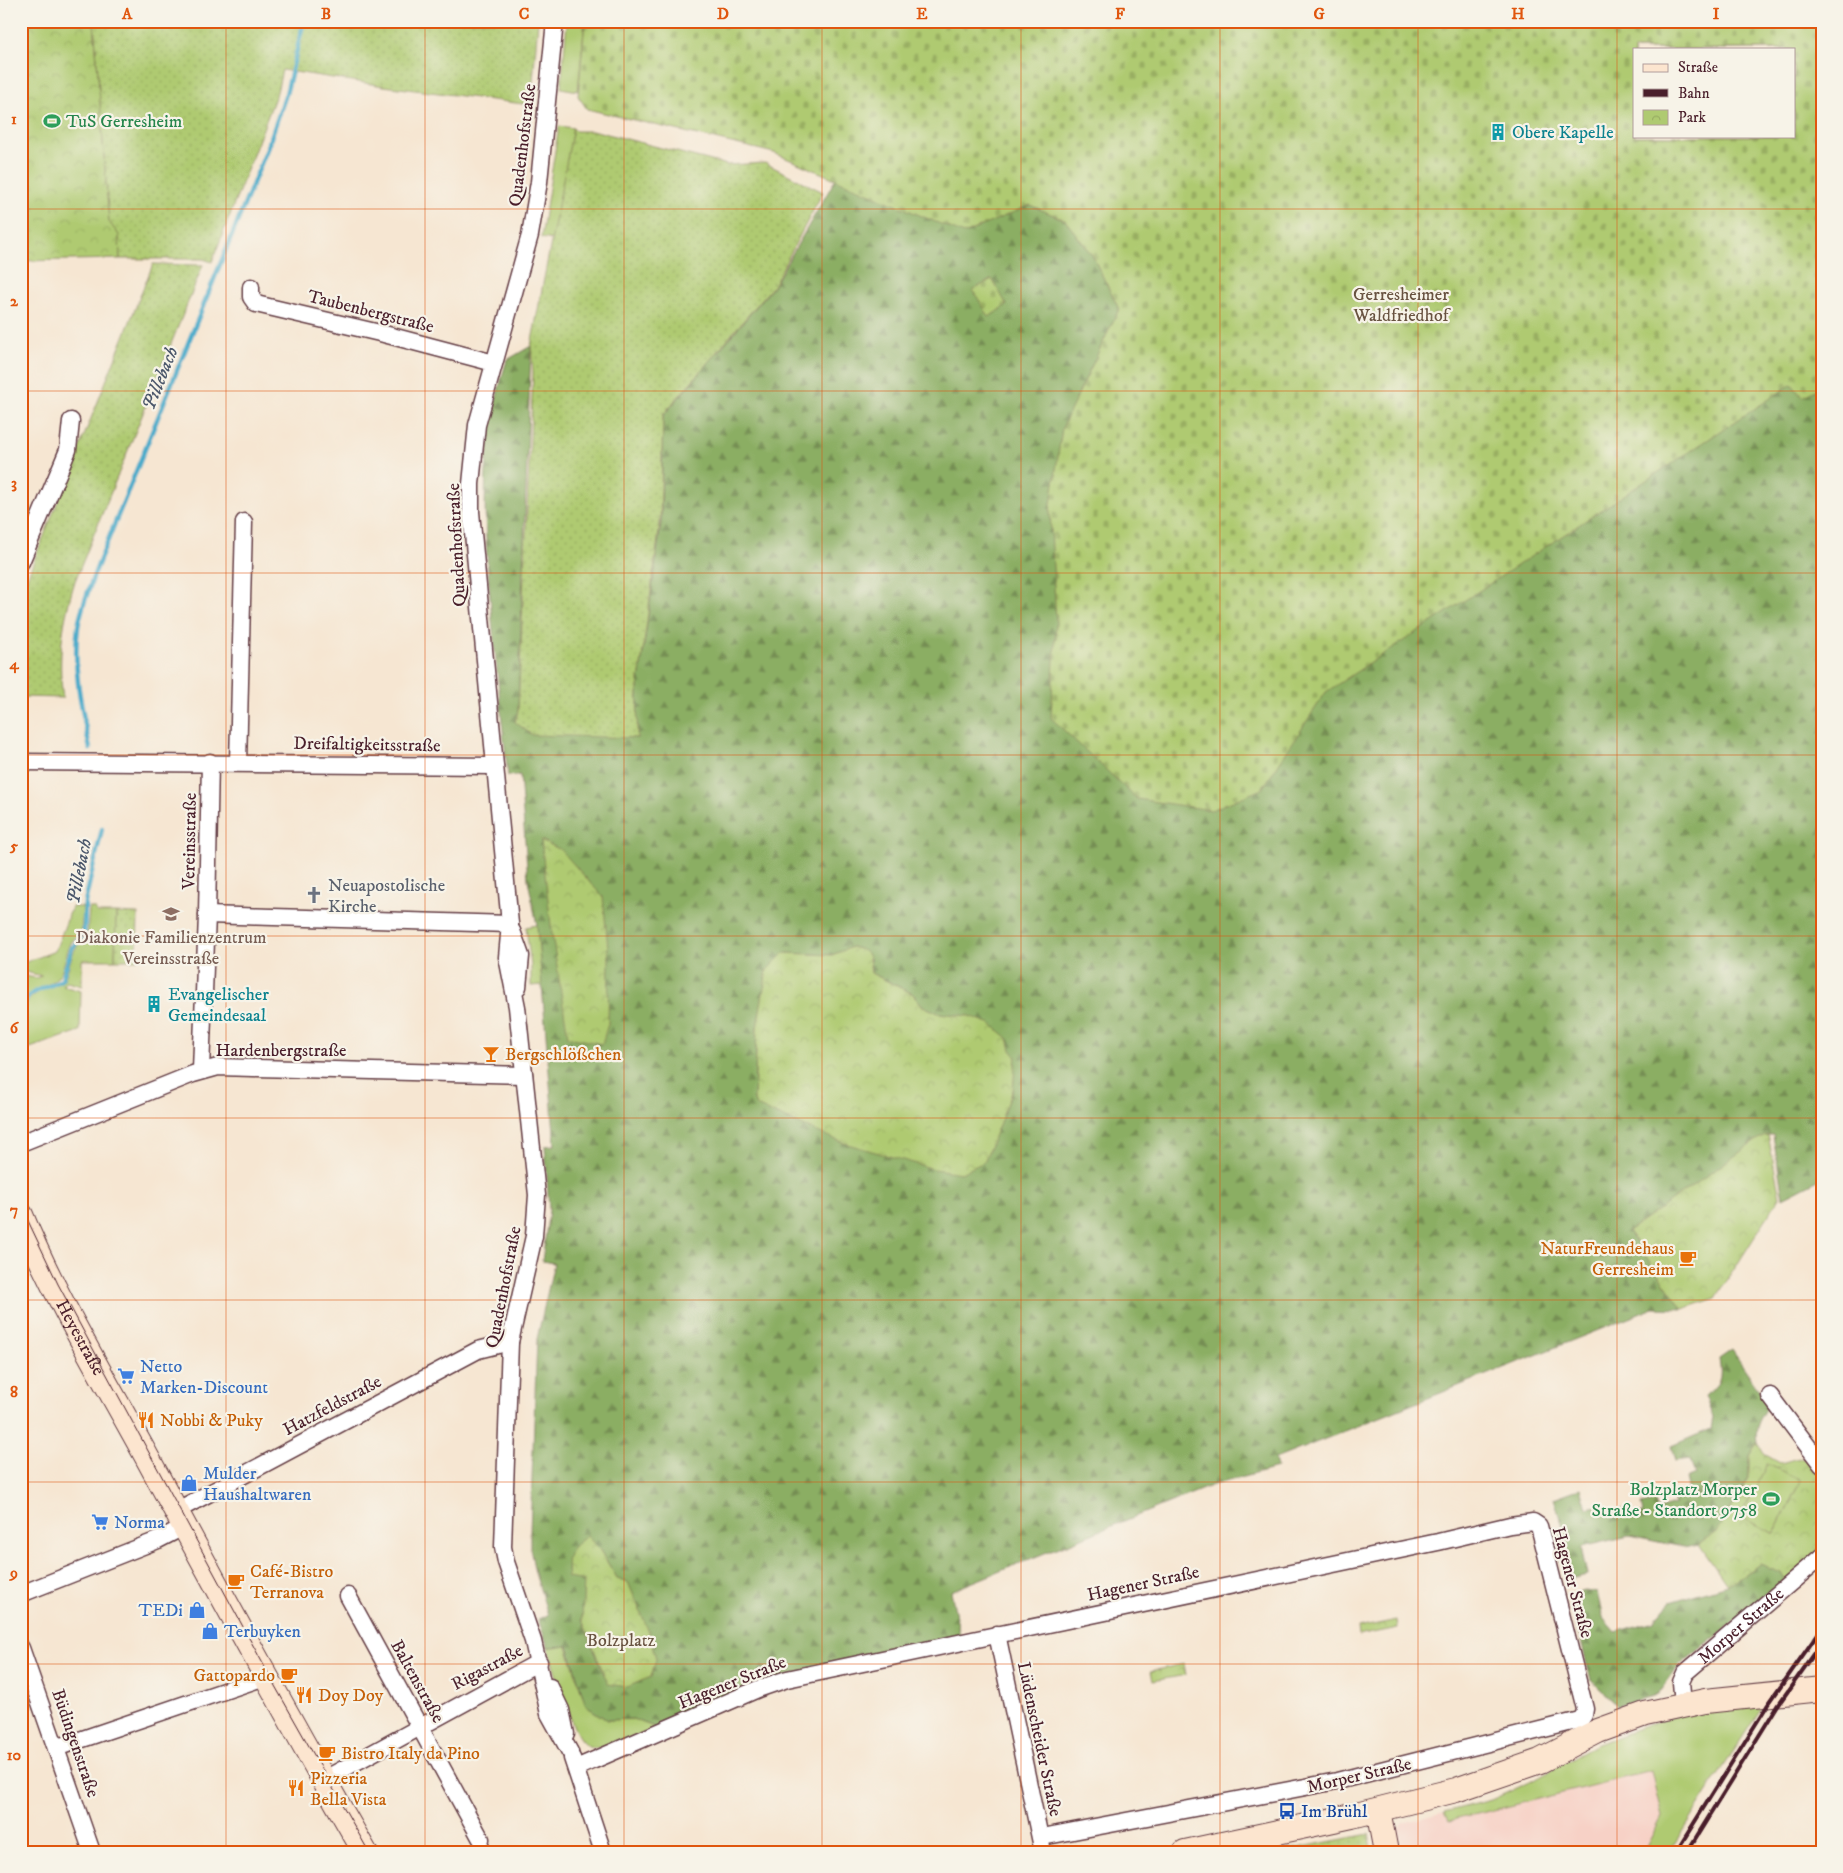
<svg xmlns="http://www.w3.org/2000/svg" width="1843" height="1873" font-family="'IM FELL DW Pica',serif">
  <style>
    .built { fill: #f7d1c6 }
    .grass { fill: #afca71; stroke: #7c744e }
    .forest { fill: url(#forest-firs); stroke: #6a6647; fill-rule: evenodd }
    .cemetery { fill: url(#cemetery-stones); stroke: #7c744e; fill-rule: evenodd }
    .park { fill: url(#park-crowns); stroke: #7c744e; fill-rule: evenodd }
    .garden { fill: url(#garden-dots); stroke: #7c744e }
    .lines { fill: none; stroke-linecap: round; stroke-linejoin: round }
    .stream { stroke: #4cabca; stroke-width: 4.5 }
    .street-casing { stroke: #643d44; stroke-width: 19 }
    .secondary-casing { stroke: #643d44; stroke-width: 26 }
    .street { stroke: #fff; stroke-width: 16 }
    .secondary { stroke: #fce5cf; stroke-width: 24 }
    .tram { stroke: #4a1f2b; stroke-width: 1 }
    .rail { stroke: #4a1f2b; stroke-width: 4 }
    .grid { fill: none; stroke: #e0560e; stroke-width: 1; stroke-opacity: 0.55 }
    .labels { text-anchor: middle; stroke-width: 4.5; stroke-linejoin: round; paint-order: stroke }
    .leisure-label { font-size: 18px; fill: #27864d; stroke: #f7f3e8; text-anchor: start }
    .culture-label { font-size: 18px; fill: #0d838f; stroke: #f7f3e8; text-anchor: start }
    .street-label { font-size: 18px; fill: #4a1f2b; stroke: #f7f3e8 }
    .park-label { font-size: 18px; fill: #685240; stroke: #f7f3e8 }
    .worship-label { font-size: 18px; fill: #5b616d; stroke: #f7f3e8; text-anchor: start }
    .education-label { font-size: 18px; fill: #785e54; stroke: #f7f3e8 }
    .food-label { font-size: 18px; fill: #c56008; stroke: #f7f3e8; text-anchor: start }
    .shop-label { font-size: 18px; fill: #366cbe; stroke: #f7f3e8; text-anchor: start }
    .transit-label { font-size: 18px; fill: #164399; stroke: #f7f3e8; text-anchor: start }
    .water-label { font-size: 19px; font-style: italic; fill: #4b576b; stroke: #f7f3e8 }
    .neatline { fill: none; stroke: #e0560e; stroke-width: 2 }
    .grid-label { font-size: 16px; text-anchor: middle; font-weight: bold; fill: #e0560e }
  </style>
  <defs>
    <pattern id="forest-firs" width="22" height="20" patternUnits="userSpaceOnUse" patternTransform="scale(1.25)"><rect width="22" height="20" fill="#8bae63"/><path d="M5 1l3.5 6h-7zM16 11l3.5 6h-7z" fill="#748d52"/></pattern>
    <pattern id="cemetery-stones" width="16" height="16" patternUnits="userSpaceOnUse" patternTransform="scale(1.25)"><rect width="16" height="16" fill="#afca71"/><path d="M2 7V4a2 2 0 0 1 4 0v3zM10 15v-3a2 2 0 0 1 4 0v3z" fill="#98ad62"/></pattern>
    <pattern id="park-crowns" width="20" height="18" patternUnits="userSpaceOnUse" patternTransform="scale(1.25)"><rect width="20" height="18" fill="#afca71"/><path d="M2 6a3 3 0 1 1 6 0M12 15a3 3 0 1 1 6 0" fill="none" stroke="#98ad62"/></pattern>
    <pattern id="garden-dots" width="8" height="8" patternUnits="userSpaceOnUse" patternTransform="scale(1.25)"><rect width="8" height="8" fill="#afca71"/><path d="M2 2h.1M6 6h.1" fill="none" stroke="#98ad62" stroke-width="1.8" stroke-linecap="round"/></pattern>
  </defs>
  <rect width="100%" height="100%" fill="#f7f3e8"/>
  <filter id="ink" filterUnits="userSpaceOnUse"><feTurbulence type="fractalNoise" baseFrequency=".02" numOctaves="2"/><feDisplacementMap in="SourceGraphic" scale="10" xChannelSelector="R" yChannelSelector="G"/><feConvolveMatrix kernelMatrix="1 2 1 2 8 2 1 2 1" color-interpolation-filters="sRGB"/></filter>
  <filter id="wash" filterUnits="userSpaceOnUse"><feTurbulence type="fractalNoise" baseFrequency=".0096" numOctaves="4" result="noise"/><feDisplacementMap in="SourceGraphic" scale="20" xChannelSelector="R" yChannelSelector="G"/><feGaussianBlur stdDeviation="1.12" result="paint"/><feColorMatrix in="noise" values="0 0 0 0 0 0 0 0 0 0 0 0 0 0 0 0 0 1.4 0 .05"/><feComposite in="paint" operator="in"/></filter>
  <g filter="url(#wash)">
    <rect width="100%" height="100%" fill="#f6e6d2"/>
    <!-- built -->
    <polygon class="built" points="1741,1736 1669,1852 1396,1852 1393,1836 1403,1823"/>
    <!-- grass -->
    <g class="grass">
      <polygon points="567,21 585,21 578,91 561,88"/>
      <polygon points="559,126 573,128 553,240 541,238"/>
      <path d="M72,907H83L81,934C66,940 67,962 60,974C50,989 30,987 21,1004V975L35,978L42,976L21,971V964L55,951Z"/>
      <path d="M89,908H95L97,913H116L115,960H82V986L67,982L63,986L81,991L80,1031L21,1051C21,1034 18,1006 34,995C43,988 54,987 63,981C72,965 69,947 87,938Z"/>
      <polygon points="537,925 543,985 531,986 531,966 526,927"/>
      <polygon points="1767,1463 1801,1480 1774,1534 1741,1518"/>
      <path d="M567,1646L586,1706L607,1720L633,1719L657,1728L604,1750L603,1747C594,1749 587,1747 581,1740C569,1725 555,1669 548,1647Z"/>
      <polygon points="1762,1707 1669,1852 1644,1852 1662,1817 1651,1771 1449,1821 1445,1812 1491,1800 1530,1782 1597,1744 1689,1711"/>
    </g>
    <!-- forest -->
    <g class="forest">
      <path d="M927,21H1822V1178L1783,1198L1773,1135H1768L1628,1231L1683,1309L1654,1308L1275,1459L1277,1468L1213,1485L951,1591L961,1641L834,1666L657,1728L633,1719L607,1720L586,1706L568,1646L548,1647L538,1619L548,1615L535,1573L530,1548V1532L537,1339L554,1263L542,1261L549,1210L545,1146L555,1145L537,925L528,880L520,775L508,776C502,724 497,672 492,620C484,527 477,452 507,360L531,346L518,711L515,722L637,738L638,688L661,524L663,416L773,287ZM1634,49H1794V136H1634ZM852,947L870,958L871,973L913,994L923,1006L938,1013L969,1016L1008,1038L1013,1090L992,1140L790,1119L756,1105L754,1100L757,1028L784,953L832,955ZM599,1549L617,1578L628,1582L640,1612L608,1684L582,1620L585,1581Z"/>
      <path d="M1732,1350L1766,1400L1768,1406C1760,1419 1754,1427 1757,1442L1749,1455V1477L1716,1532L1699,1544L1683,1547L1629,1536L1581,1547L1587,1575L1566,1580L1554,1534L1564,1531L1554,1498L1581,1488L1587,1508L1596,1506L1599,1515L1624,1509L1626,1517L1643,1513L1641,1505L1656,1501L1658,1510L1675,1505L1672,1497L1689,1492L1686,1479L1695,1475L1690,1459L1675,1461L1671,1446L1711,1429L1713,1417L1705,1396C1721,1382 1722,1380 1719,1359Z"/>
      <polygon points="1760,1564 1781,1572 1786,1581 1680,1665 1658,1695 1617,1705 1591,1680 1569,1595 1585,1591 1597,1593 1603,1617 1616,1632 1654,1621 1671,1602 1727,1585"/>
    </g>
    <!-- cemetery -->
    <g class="cemetery">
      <path d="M585,21H1822V389H1817L1802,397L1792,384L1326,692L1262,789L1211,810L1137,799L1051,718L1056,622L1050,511L1062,428L1119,309L1092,255L1065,220L1030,205L964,234L774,153L587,109L578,96ZM1634,49H1794V136H1634Z"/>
      <polygon points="992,279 1007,305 989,317 973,290"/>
    </g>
    <!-- park -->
    <g class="park">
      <polygon points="21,21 94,21 109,221 119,235 120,259 21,261"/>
      <polygon points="541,840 561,850 603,897 609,959 608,1024 602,1044 568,1037 552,934"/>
      <path d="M852,947C872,952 868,955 871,973L913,994L923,1006L938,1013L969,1016L991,1024L1008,1038L1011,1050L1016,1056L1013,1090L984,1162L961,1173L934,1169L844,1143L756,1106L754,1100L757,1028L767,970L784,953L832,955Z"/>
      <polygon points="1768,1135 1780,1197 1716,1298 1683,1309 1628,1231 1763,1136"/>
      <path d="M1757,1442L1764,1454L1780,1463C1795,1460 1799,1454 1815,1463L1822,1476V1550L1786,1581L1781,1572L1760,1564L1727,1585L1699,1544L1716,1532L1749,1478V1455ZM1767,1464L1801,1480L1774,1534L1741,1517Z"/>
      <path d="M587,1536L599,1549L617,1578L628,1582L649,1632L656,1659L651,1677L627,1687L608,1684L582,1620L584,1581L568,1578C566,1555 567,1550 587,1536Z"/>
      <polygon points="1397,1620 1398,1628 1359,1636 1358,1628"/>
      <polygon points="1184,1664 1186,1675 1153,1681 1151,1671"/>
    </g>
    <!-- garden -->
    <g class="garden">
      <polygon points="94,21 538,21 531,105 384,86 282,70 277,92 212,262 203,259 120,259 119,235 109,222"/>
      <polygon points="573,128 576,131 596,131 727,165 765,163 823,192 773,286 663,415 660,524 638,688 637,738 532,735 515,722 518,711 533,373 531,346"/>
      <path d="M153,264L203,265L75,581C63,620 57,656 63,698L21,697V593Z"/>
      <polygon points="116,913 138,914 137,960 115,960"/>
      <polygon points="1369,1834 1373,1852 1276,1852"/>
    </g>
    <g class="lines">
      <!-- stream -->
      <g class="stream">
        <path d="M90,749C82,710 72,668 78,627C81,608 89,590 95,572L267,149L286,94L304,21"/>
        <path d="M21,1010C29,986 45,992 62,979L72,948L84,934L85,902L102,829"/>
      </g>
    </g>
  </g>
  <g filter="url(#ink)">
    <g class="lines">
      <!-- street casing -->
      <g class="street-casing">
        <g id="street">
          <polyline points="555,21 539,182 530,235 477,425 471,484 471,512 510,924 507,957 517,1007 537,1195 534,1236 510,1342 503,1547 506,1562 533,1641 549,1714 570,1752"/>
          <polyline points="251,287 251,297 256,304 384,334 494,363"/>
          <polyline points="21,562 68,450 71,421"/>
          <polyline points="21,762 495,766"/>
          <polyline points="238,763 244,522"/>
          <polyline points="207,915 510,924"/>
          <polyline points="512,931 521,956 518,987"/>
          <polyline points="201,1070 207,915 210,762"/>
          <polyline points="21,1143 193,1074 218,1067 524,1075"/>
          <polyline points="1770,1396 1822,1465"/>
          <polyline points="176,1511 478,1350 510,1342"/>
          <polyline points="21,1594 158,1540 185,1526"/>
          <polyline points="348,1596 481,1839"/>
          <polyline points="997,1634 1043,1852"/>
          <polyline points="21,1648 92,1852"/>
          <polyline points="550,1687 561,1710 566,1734"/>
          <path id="s1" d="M1683,1705L1681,1682L1685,1673L1822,1556"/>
          <polyline points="56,1748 265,1677"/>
          <polyline points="572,1758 603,1852"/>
          <polyline points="576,1768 758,1689 787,1679 1438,1542 1510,1525 1533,1522 1539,1526 1585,1709 1584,1715 1580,1720 1337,1781 1042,1837"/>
          <polyline points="323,1780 539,1662"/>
        </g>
      </g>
      <!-- secondary casing -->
      <g class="secondary-casing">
        <g id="secondary">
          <path id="s2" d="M21,1215C56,1300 105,1380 149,1461C220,1592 290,1723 365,1852"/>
          <polyline points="1378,1810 1386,1852"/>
          <polyline points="1185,1852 1352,1816 1456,1790 1540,1761 1598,1731 1645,1714 1705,1701 1822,1689"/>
        </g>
      </g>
      <!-- street -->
      <use href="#street" class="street"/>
      <!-- secondary -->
      <use href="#secondary" class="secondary"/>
      <!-- tram -->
      <polyline class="tram" points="21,1206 58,1284 275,1686 369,1852"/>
      <!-- rail -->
      <g class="rail">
        <polyline points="1676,1852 1767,1706 1822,1628"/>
        <polyline points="1687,1852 1778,1705 1822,1643"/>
      </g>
    </g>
  </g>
  <!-- grid -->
  <path class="grid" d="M226,21V1852M425,21V1852M624,21V1852M822,21V1852M1021,21V1852M1220,21V1852M1418,21V1852M1617,21V1852M21,209H1822M21,391H1822M21,573H1822M21,755H1822M21,936H1822M21,1118H1822M21,1300H1822M21,1482H1822M21,1664H1822"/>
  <!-- icons -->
  <defs>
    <g id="stadium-bare" transform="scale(1.35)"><path d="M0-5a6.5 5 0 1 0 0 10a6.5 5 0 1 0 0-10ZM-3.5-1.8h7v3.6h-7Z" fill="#2e9e5b" stroke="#f7f3e8" stroke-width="2.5" paint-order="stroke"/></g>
    <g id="building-bare" transform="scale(1.35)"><path d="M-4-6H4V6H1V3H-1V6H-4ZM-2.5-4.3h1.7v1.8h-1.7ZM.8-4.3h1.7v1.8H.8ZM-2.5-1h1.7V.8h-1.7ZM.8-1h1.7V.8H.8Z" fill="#0f9aa8" stroke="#f7f3e8" stroke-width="2.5" paint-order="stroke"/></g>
    <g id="church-bare" transform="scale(1.35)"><path d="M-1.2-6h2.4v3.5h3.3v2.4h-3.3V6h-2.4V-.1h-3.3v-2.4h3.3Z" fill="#6b7280" stroke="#f7f3e8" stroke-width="2.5" paint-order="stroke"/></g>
    <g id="school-bare" transform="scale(1.35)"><path d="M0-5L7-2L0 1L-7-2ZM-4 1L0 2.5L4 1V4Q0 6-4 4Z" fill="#8d6e63" stroke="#f7f3e8" stroke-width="2.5" paint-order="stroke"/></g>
    <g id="bar-bare" transform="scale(1.35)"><path d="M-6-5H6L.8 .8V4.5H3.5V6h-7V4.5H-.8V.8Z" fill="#e8710a" stroke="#f7f3e8" stroke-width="2.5" paint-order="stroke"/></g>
    <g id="cafe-bare" transform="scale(1.35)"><path d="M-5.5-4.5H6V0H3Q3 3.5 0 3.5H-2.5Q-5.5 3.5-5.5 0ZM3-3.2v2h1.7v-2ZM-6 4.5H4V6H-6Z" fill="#e8710a" stroke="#f7f3e8" stroke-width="2.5" paint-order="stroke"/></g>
    <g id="supermarket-bare" transform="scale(1.35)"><path d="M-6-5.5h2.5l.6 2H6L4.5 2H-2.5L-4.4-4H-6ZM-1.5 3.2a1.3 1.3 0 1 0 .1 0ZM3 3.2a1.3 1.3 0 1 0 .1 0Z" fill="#3f7fe0" stroke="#f7f3e8" stroke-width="2.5" paint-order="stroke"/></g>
    <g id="restaurant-bare" transform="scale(1.35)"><path d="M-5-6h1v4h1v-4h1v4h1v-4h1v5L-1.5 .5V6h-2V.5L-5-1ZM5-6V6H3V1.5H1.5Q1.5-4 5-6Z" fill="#e8710a" stroke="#f7f3e8" stroke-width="2.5" paint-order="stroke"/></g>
    <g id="shop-bare" transform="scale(1.35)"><path d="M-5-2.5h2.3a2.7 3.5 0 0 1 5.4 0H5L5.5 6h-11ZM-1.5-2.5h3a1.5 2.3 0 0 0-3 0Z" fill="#3f7fe0" stroke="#f7f3e8" stroke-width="2.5" paint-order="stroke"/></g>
    <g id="bus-bare" transform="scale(1.35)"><path d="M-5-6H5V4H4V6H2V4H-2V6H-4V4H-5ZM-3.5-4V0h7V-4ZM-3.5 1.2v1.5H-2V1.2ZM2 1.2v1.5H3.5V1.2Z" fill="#1a4fb4" stroke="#f7f3e8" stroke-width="2.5" paint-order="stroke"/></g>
  </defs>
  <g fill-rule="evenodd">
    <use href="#stadium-bare" x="52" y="121"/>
    <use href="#building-bare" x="1498" y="132"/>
    <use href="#church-bare" x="314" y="895"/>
    <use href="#school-bare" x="171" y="914"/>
    <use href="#building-bare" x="154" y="1004"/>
    <use href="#bar-bare" x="491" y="1054"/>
    <use href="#cafe-bare" x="1688" y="1258"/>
    <use href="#supermarket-bare" x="126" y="1376"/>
    <use href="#restaurant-bare" x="146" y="1420"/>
    <use href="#shop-bare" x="189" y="1483"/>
    <use href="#stadium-bare" x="1771" y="1499"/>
    <use href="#supermarket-bare" x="100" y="1522"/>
    <use href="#cafe-bare" x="236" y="1581"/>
    <use href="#shop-bare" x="197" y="1610"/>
    <use href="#shop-bare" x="210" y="1631"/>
    <use href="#cafe-bare" x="289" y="1675"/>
    <use href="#restaurant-bare" x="304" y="1695"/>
    <use href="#cafe-bare" x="327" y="1753"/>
    <use href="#restaurant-bare" x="296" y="1788"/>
    <use href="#bus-bare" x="1287" y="1811"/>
  </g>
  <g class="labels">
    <!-- leisure labels -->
    <g class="leisure-label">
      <text x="66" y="127">TuS Gerresheim</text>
      <text x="1757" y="1495" text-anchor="end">Bolzplatz Morper<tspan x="1757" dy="21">Straße - Standort 9758</tspan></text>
    </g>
    <!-- culture labels -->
    <g class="culture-label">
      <text x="1512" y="138">Obere Kapelle</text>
      <text x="168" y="1000">Evangelischer<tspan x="168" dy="21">Gemeindesaal</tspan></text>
    </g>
    <!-- street labels -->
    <g class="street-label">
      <text transform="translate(522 145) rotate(-83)" y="6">Quadenhofstraße</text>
      <text transform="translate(371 311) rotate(14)" y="6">Taubenbergstraße</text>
      <text transform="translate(456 545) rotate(-93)" y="6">Quadenhofstraße</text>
      <text transform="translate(367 744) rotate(1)" y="6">Dreifaltigkeitsstraße</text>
      <text transform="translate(189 841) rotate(-89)" y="6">Vereinsstraße</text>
      <text x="281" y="1056">Hardenbergstraße</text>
      <text transform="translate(503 1287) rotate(-79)" y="6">Quadenhofstraße</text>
      <text dy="6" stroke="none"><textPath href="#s2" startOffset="136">Heyestraße</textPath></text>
      <text transform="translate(332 1405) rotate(-28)" y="6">Hatzfeldstraße</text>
      <text transform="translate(1573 1582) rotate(75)" y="6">Hagener Straße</text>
      <text transform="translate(1143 1583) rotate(-12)" y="6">Hagener Straße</text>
      <text dy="6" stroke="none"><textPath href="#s1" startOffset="106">Morper Straße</textPath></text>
      <text transform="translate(487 1667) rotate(-28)" y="6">Rigastraße</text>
      <text transform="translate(418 1681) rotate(61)" y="6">Baltenstraße</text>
      <text transform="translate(732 1682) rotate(-22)" y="6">Hagener Straße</text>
      <text transform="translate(1040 1739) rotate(78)" y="6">Lüdenscheider Straße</text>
      <text transform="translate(76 1743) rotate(71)" y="6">Büdingenstraße</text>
      <text transform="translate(1359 1775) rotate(-13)" y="6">Morper Straße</text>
    </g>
    <!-- park labels -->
    <g class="park-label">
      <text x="1401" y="300">Gerresheimer<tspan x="1401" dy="21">Waldfriedhof</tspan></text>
      <text x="621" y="1646">Bolzplatz</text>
    </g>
    <!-- worship labels -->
    <g class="worship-label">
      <text x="328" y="891">Neuapostolische<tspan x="328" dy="21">Kirche</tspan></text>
    </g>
    <!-- education labels -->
    <g class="education-label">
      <text x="171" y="943">Diakonie Familienzentrum<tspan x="171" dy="21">Vereinsstraße</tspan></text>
    </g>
    <!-- food labels -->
    <g class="food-label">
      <text x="505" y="1060">Bergschlößchen</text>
      <text x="1674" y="1254" text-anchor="end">NaturFreundehaus<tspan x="1674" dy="21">Gerresheim</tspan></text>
      <text x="160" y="1426">Nobbi &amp; Puky</text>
      <text x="250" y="1577">Café-Bistro<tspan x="250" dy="21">Terranova</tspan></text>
      <text x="275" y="1681" text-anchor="end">Gattopardo</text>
      <text x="318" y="1701">Doy Doy</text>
      <text x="341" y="1759">Bistro Italy da Pino</text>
      <text x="310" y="1784">Pizzeria<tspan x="310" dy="21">Bella Vista</tspan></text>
    </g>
    <!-- shop labels -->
    <g class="shop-label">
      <text x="140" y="1372">Netto<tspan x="140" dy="21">Marken-Discount</tspan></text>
      <text x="203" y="1479">Mulder<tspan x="203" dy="21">Haushaltwaren</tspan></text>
      <text x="114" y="1528">Norma</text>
      <text x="183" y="1616" text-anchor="end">TEDi</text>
      <text x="224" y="1637">Terbuyken</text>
    </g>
    <!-- transit labels -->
    <g class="transit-label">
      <text x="1301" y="1817">Im Brühl</text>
    </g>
    <!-- water labels -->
    <g class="water-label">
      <text transform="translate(159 378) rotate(-68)" y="7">Pillebach</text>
      <text transform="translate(78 871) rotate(-79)" y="7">Pillebach</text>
    </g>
  </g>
  <!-- margin -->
  <rect width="1843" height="1873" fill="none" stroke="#f7f3e8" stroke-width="55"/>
  <!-- legend -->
  <rect x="1633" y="48" width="162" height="90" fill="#f7f3e8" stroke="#b29e9c"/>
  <rect x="1643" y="64" width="25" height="8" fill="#fce5cf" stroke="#b29e9c"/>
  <text x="1678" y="72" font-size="15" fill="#4a1f2b">Straße</text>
  <rect x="1643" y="89" width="25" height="8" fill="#4a1f2b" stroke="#b29e9c"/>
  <text x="1678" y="98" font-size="15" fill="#4a1f2b">Bahn</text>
  <rect x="1643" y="110" width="25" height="15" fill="url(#park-crowns)" stroke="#b29e9c"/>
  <text x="1678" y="122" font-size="15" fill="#4a1f2b">Park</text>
  <rect x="28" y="28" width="1788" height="1818" class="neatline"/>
  <g class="grid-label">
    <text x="127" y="19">A</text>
    <text x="326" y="19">B</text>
    <text x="524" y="19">C</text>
    <text x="723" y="19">D</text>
    <text x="922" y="19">E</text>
    <text x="1120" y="19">F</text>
    <text x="1319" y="19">G</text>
    <text x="1518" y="19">H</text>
    <text x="1716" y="19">I</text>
    <text x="14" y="124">1</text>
    <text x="14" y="306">2</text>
    <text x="14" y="488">3</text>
    <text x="14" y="669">4</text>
    <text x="14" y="851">5</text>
    <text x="14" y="1033">6</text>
    <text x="14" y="1215">7</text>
    <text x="14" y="1397">8</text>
    <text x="14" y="1578">9</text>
    <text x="14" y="1760">10</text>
  </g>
</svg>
